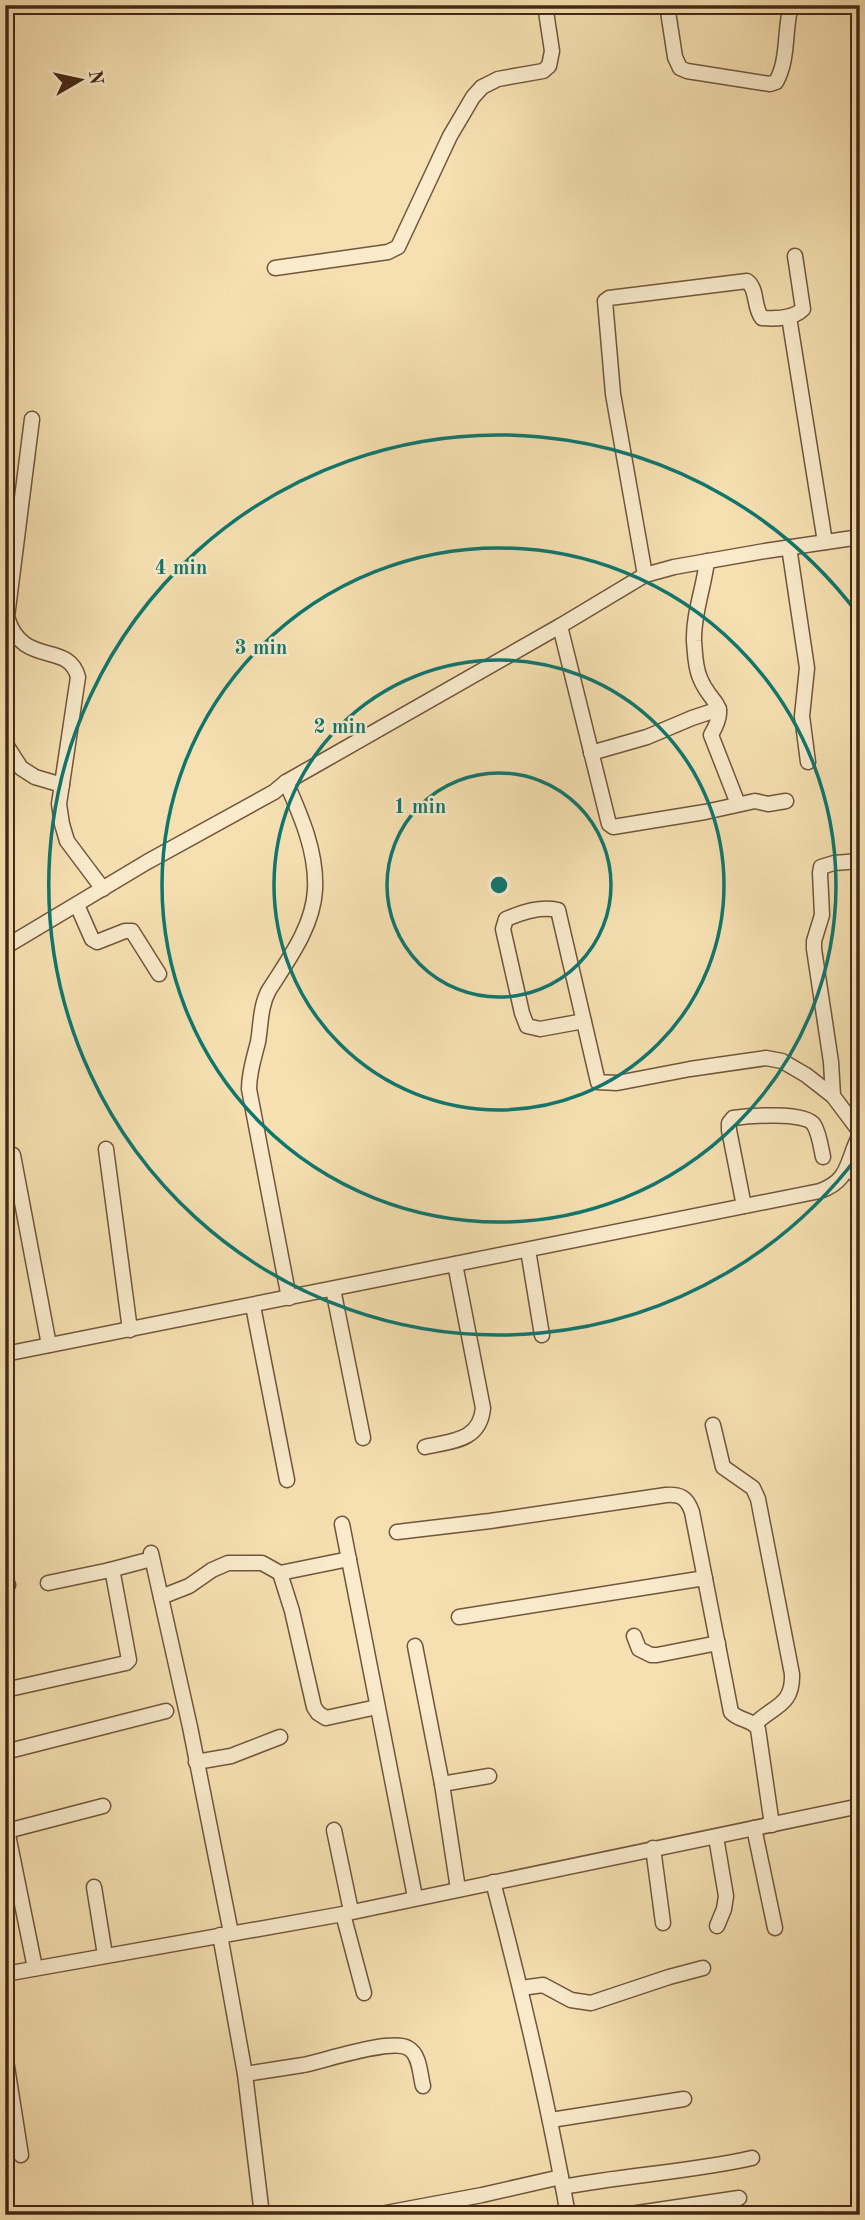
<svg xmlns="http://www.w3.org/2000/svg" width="865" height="2220" font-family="'Old Standard TT',serif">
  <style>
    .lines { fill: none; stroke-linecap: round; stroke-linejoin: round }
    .minor-casing { stroke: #71563c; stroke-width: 17 }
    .minor { stroke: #f9ebcc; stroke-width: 14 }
    .ring { fill: none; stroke: #0f766e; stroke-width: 3.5 }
    .centre { fill: #0f766e; stroke: #f9ebcc; stroke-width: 3.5 }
    .ring-label { font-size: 21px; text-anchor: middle; font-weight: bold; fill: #0f766e; stroke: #f9ebcc; stroke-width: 5; stroke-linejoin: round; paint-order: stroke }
  </style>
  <rect width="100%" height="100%" fill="#f6e0b1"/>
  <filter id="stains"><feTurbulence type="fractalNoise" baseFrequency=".00286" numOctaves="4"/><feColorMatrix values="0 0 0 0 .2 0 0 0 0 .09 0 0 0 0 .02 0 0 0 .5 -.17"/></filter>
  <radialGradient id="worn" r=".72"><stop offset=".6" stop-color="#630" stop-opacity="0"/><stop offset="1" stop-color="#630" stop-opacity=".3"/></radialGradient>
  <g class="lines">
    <!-- minor casing -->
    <g class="minor-casing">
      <g id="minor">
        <path d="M667,5L675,57L680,68L687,71L770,84L776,82C789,59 784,31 791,5"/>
        <polyline points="275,268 388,252 398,247 450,136 473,97 482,87 498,79 543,71 549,66 552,51 545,5"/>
        <polyline points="789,317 825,542"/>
        <path d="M32,419L7,617C23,669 68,640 78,677L59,804L62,824L67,841L103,889"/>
        <polyline points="789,547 807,668 802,716 808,762"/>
        <path d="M707,561C704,587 693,615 694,641C695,653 695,667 700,678C711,706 730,702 711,735L738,804"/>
        <path d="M645,575L613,394L605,301L609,298L747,281C758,289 753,307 762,318C776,319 793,319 803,309L795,256"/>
        <polyline points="560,626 609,824 613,827 705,812 755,801 768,804 786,801"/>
        <polyline points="5,743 21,768 35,777 62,785"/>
        <polyline points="591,753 647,737 692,718 719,709"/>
        <path d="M286,782C301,816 317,852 315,890C313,927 288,960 269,990C260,1006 261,1025 258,1042C254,1058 249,1072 249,1089L289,1298"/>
        <polyline points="860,861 834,863 821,867 820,873 822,915 814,941 814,949 831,1062 833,1096 860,1132"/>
        <polyline points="77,905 92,939 97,942 125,931 132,931 159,974"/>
        <polyline points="5,947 147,862 274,792 286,782 323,761 560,626 645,575 674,567 765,551 860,537"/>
        <path d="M584,1021L540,1029L527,1026L522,1013L503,929L506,919C523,912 540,906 558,910L598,1082L617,1083L690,1069L766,1058L782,1061L806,1075L833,1096"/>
        <polyline points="106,1149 130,1330"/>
        <polyline points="13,1155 49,1345"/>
        <polyline points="848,1168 860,1179"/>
        <path d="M744,1206L729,1130V1123L733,1118C748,1116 806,1111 814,1125C819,1133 821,1147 823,1157"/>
        <polyline points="528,1250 542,1335"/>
        <polyline points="333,1289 363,1438"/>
        <polyline points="253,1306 287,1480"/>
        <path d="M5,1354L820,1191C851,1180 846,1160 860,1135"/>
        <path d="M713,1425L723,1467L753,1488L758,1499L792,1674C793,1706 774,1705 755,1724"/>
        <path d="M425,1447C452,1441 480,1441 483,1408L455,1264"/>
        <polyline points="342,1524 415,1897"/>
        <path d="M397,1532L490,1521L666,1495C681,1494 687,1498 692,1512L731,1712C739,1721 752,1719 758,1729L772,1825"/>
        <polyline points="151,1553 190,1727 231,1933"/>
        <polyline points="110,1570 144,1561"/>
        <polyline points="280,1573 292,1611 314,1707 318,1713 326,1718 377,1707"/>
        <polyline points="5,1586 8,1585"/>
        <polyline points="161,1597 189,1586 212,1570 228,1563 262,1563 280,1573 349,1559"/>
        <polyline points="459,1617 705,1578"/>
        <polyline points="634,1636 639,1649 651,1655 657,1655 718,1643"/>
        <polyline points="415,1646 442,1784 458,1889"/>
        <polyline points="5,1690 126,1663 129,1660 113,1574 110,1570 48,1583"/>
        <polyline points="5,1752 166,1711"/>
        <polyline points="196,1762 231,1756 280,1737"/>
        <polyline points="442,1784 489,1776"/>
        <polyline points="5,1820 35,1968"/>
        <polyline points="754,1828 775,1928"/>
        <polyline points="334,1830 351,1911"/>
        <polyline points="7,1831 103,1806"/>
        <polyline points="716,1837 726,1896 724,1909 717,1926"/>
        <polyline points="653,1848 663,1923"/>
        <path d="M493,1882C522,1992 548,2102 568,2215"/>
        <polyline points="94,1887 105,1955"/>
        <polyline points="343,1914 364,1993"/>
        <polyline points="220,1935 245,2074 262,2215"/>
        <polyline points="5,1974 343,1914 860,1806"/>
        <polyline points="521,1988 543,1985 571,2000 591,2003 669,1977 703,1968"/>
        <polyline points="5,2054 21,2155"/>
        <path d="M245,2074C264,2071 284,2068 303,2065C324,2061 391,2038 408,2048C420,2054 420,2075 423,2086"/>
        <polyline points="551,2120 684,2099"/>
        <path d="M563,2187C626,2175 690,2172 752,2158"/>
        <polyline points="375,2215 482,2195 561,2177"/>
        <polyline points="624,2215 739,2198"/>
      </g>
    </g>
    <!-- minor -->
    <use href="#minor" class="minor"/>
  </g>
  <!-- distance rings -->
  <g class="ring">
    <circle cx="499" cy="885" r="112"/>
    <circle cx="499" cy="885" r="225"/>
    <circle cx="499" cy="885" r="337"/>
    <path d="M858 1156A450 450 0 1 1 858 614"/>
  </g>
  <circle cx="499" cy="885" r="10" class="centre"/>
  <g class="ring-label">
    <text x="181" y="574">4 min</text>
    <text x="261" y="654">3 min</text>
    <text x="340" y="733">2 min</text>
    <text x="420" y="813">1 min</text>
  </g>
  <!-- margin -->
  <rect width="865" height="2220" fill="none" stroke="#f6e0b1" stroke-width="28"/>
  <rect x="7" y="7" width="851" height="2206" fill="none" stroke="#452815" stroke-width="3.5"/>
  <rect x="14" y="14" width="837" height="2192" fill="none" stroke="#452815" stroke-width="2"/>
  <!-- north arrow -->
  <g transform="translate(80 80) rotate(81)" stroke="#f9ebcc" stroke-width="5" paint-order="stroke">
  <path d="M0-5L12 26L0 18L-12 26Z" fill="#452815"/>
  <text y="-10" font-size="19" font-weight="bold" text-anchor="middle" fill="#452815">N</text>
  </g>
  <rect width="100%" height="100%" filter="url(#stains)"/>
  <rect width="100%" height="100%" fill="url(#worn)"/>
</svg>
